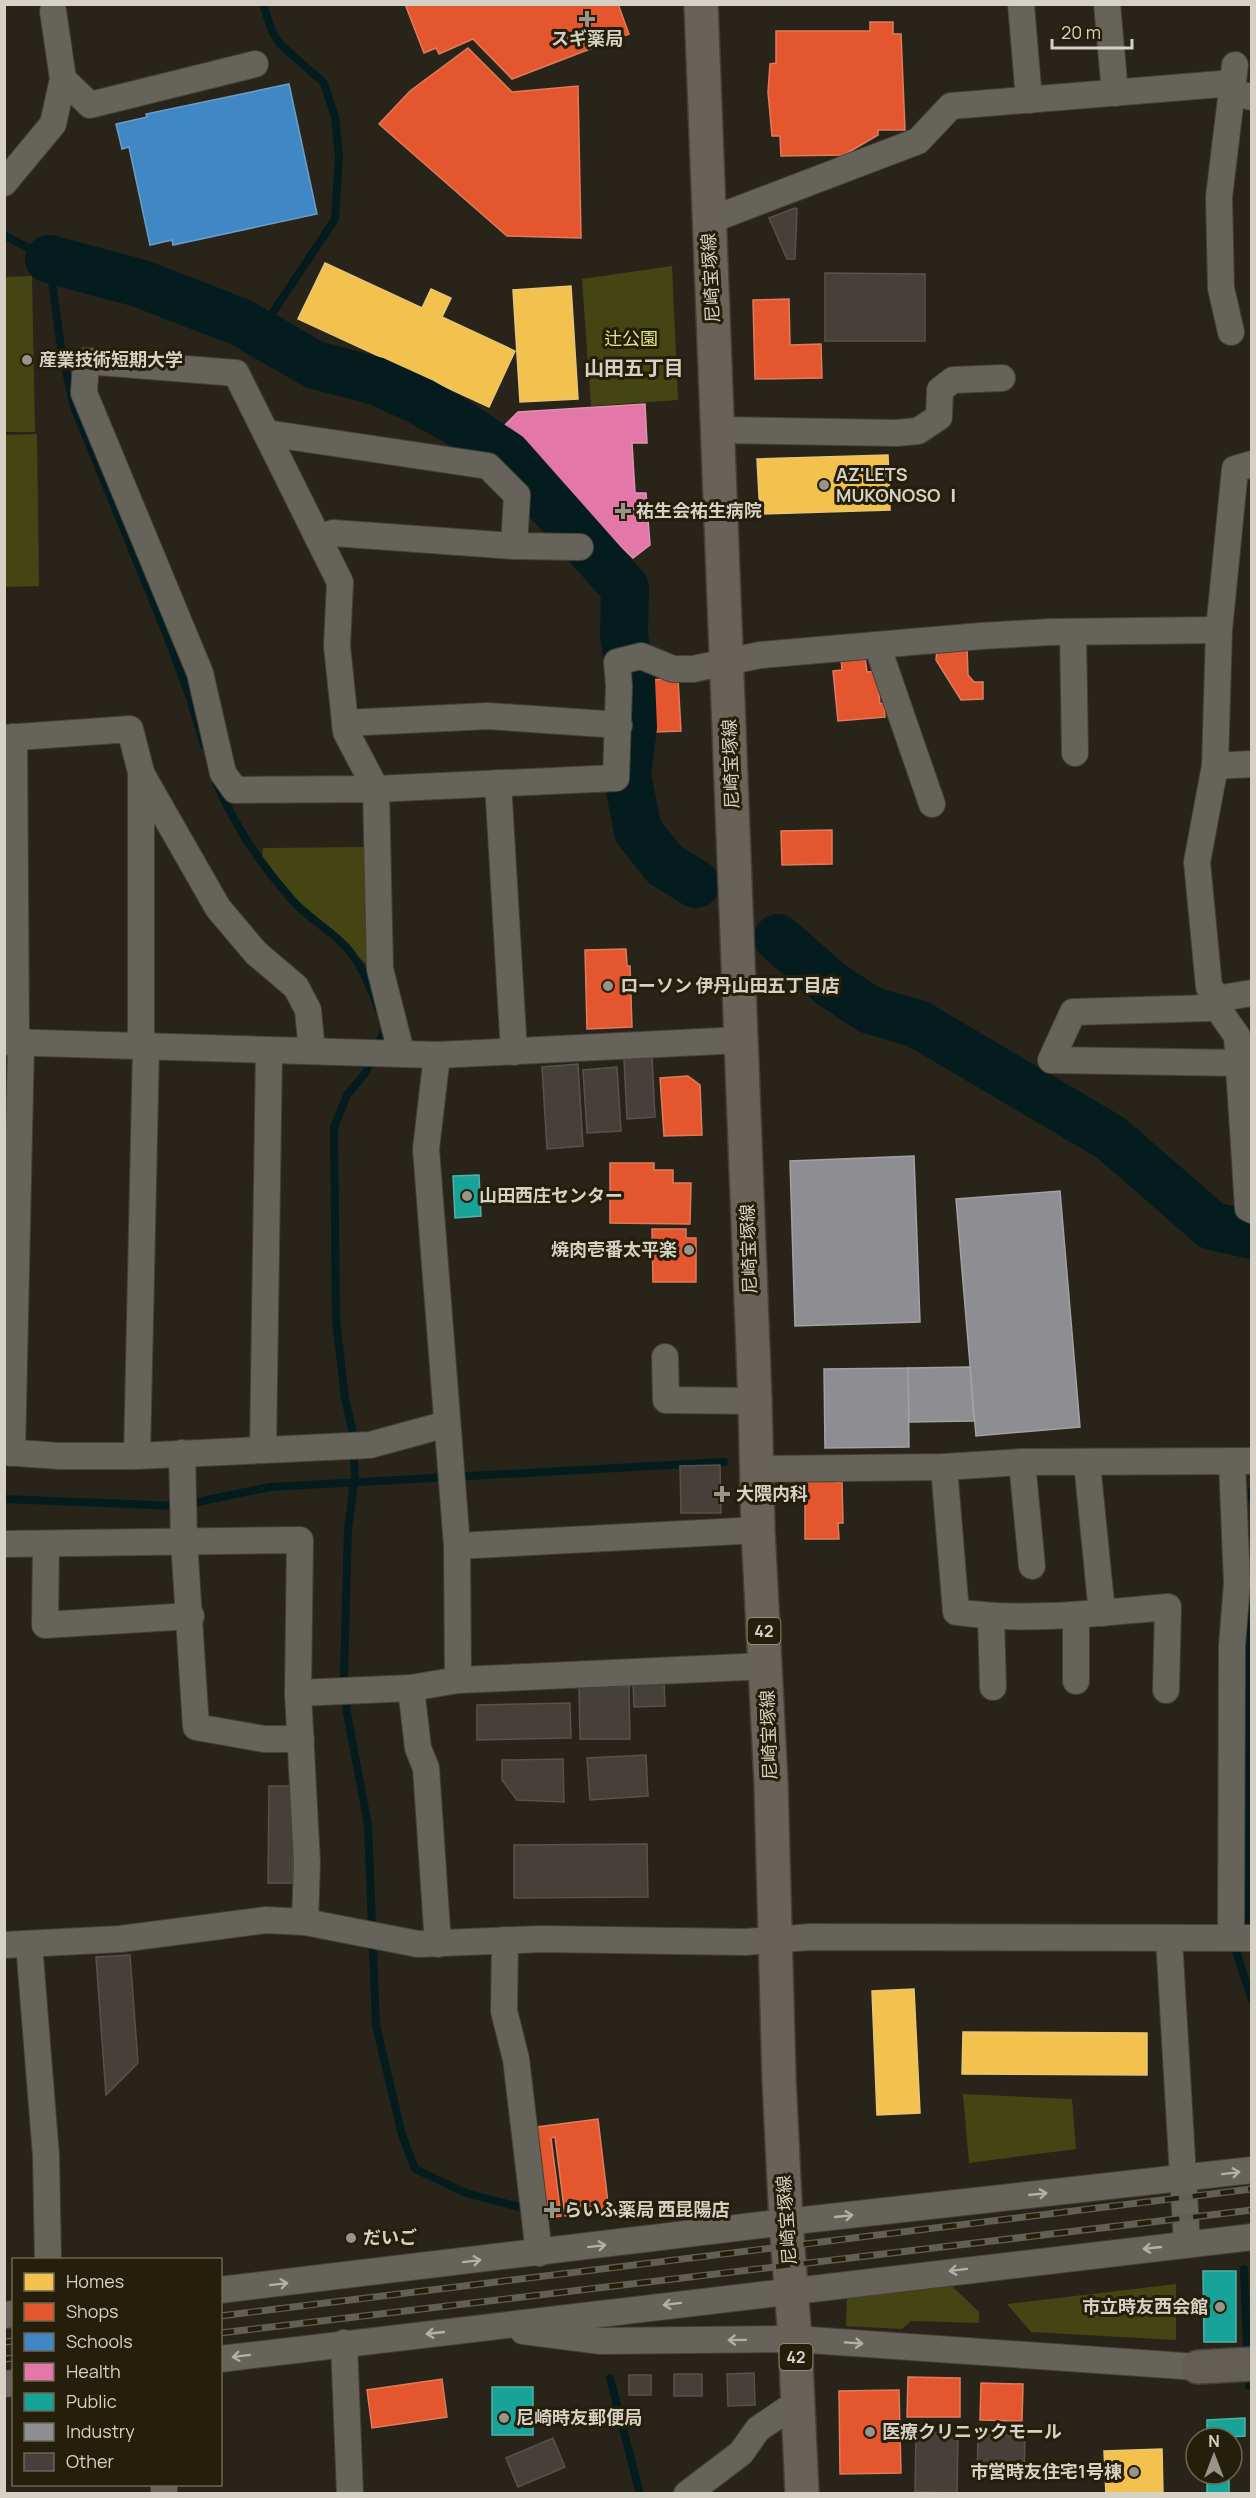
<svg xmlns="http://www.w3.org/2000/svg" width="1256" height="2498" font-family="Manrope,'Noto Sans JP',sans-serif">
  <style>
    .green { fill: #444513 }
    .homes { fill: #f2c14e; stroke: #e9c672; stroke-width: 1.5 }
    .shops { fill: #e4572e; stroke: #e07c5b; stroke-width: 1.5 }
    .schools { fill: #3f88c5; stroke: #6c9ec5; stroke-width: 1.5 }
    .health { fill: #e377a8; stroke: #df92b1; stroke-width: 1.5 }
    .public { fill: #17a398; stroke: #50b1a6; stroke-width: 1.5 }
    .industry { fill: #8d8d92; stroke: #a3a1a1; stroke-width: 1.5 }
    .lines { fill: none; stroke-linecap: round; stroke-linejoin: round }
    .stream { stroke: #041c1e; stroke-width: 8 }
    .river { stroke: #041c1e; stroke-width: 48 }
    .building { fill: #46403a; stroke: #58524c; stroke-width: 1.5 }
    .street-casing { stroke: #434037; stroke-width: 28 }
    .secondary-casing { stroke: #434037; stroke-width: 36 }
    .primary-casing { stroke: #434037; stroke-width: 36 }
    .street { stroke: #66635a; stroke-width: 26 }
    .secondary { stroke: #635e55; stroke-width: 33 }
    .primary { stroke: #696259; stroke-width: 33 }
    .rail-casing { stroke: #626056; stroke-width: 7 }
    .rail { stroke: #241e0a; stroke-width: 4.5; stroke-dasharray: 14; stroke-linecap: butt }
    .oneway { stroke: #b4b0a5 }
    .poi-dot { fill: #989489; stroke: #241e0a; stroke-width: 2 }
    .labels { text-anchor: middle; stroke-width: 6; stroke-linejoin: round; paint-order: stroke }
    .shield { fill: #241e0a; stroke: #a09b8d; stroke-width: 1.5 }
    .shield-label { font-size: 16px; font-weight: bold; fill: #d5d1c5 }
    .poi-label { font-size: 18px; font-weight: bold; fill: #d5d1c5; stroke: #241e0a; text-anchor: start }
    .street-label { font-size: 18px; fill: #d5d1c5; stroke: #241e0a }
    .park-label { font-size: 18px; fill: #dfe584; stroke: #241e0a }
    .neighbourhood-label { font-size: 20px; font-weight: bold; fill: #d5d1c5; stroke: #241e0a }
  </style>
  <rect width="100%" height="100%" fill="#282419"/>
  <!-- green -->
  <g class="green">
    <polygon points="672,266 678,400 591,406 582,279"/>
    <polygon points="32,276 35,432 5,432 5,277"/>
    <polygon points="37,434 39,586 5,587 5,435"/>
    <polygon points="370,847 373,977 366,964 295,900 262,857 263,848"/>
    <polygon points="963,2094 1072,2099 1076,2149 969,2163"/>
    <polygon points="949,2283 979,2312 979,2323 911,2321 902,2329 846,2326 847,2296"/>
    <polygon points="1176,2284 1176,2340 1031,2332 1007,2304"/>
  </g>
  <!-- homes -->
  <g class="homes">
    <polygon points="325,263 422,308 431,289 451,298 442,317 515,351 489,407 298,319"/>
    <polygon points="571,286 578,399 520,402 513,290"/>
    <polygon points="888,455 890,510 760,514 757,459"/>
    <polygon points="914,1989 920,2113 877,2115 872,1991"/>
    <polygon points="963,2032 1147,2033 1147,2075 962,2074"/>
    <polygon points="1162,2449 1163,2494 1106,2494 1104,2451"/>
  </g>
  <!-- shops -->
  <g class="shops">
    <polygon points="405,4 618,4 629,34 512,79 473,39 439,54 436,48 424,53"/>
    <polygon points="870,22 893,22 893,34 901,34 905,130 878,130 878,135 844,155 781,156 780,136 772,136 768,92 770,64 776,63 776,31 870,31"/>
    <polygon points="468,48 512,92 578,86 581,238 507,236 379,124 410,91"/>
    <polygon points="789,299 790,345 821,344 822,378 755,379 753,300"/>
    <polygon points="967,646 968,675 974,682 983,682 983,699 961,700 936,660 937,649"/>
    <polygon points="865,657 867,672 877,671 880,704 884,703 885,717 838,721 833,671 842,670 841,659"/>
    <polygon points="678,678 681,731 654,732 652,680"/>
    <polygon points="832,830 832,864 782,865 781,831"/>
    <polygon points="626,949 627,966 630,966 632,1027 587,1029 585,950"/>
    <polygon points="688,1076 700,1085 702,1135 664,1136 660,1078"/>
    <polygon points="610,1163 654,1163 654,1170 673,1170 673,1183 691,1183 690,1224 610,1223"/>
    <polygon points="652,1229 686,1229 686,1238 696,1238 696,1282 653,1282"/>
    <polygon points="837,1475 837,1482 842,1482 843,1523 838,1523 839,1539 805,1539 805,1481"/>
    <polygon points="598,2119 609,2211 565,2216 555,2137 551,2138 561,2216 548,2218 537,2127"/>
    <polygon points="908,2377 960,2378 960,2417 907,2417"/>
    <polygon points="442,2379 447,2417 372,2428 367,2390"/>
    <polygon points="981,2383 1023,2384 1022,2421 980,2420"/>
    <polygon points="899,2390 901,2473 840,2474 839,2391"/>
  </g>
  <!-- schools -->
  <polygon class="schools" points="289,84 317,214 173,245 172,240 150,245 129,147 122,149 116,124 147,117 146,114"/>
  <!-- health -->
  <polygon class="health" points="645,404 647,443 632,443 635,493 646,493 650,545 633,558 500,430 518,412"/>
  <!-- public -->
  <g class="public">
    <polygon points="479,1175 481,1216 455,1218 453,1176"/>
    <polygon points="1203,2271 1236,2271 1236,2342 1204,2342"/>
    <rect x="492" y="2387" width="41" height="48"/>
    <polygon points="1245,2418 1245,2436 1207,2438 1207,2420"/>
    <rect x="1207" y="2474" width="22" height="20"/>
  </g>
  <!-- industry -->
  <g class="industry">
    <polygon points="914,1156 920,1322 795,1326 790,1161"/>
    <polygon points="1060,1191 1080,1427 976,1436 956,1199"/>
    <polygon points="970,1367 974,1421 909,1422 908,1368"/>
    <polygon points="908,1368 909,1447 825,1448 824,1369"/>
  </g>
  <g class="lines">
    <!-- stream -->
    <g class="stream">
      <polyline points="4,235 49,259 61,348 74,407 168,638 190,698 204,745"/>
      <polyline points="259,333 335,219 339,155 335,117 324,83 280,44 272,31 263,4"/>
      <path d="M214,777C232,822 261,865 293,901C309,919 331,930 346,947C361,963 371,988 378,1008"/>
      <polyline points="383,1023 385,1029 366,1072 347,1095 334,1127 336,1320 345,1398 352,1429 355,1475 348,1529 344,1675 347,1713 368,1825 376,2025 402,2135 415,2169 466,2193 519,2207"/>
      <polyline points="1252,1491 1252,1498"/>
      <polyline points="4,1499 178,1506 270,1487 724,1462"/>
      <polyline points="1247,1925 1247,1681 1252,1609"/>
      <polyline points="1235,1948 1252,2000"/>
      <polyline points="1244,2269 1247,2348"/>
      <polyline points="610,2378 640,2494"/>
      <polyline points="1249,2386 1252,2386"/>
    </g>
    <!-- river -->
    <g class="river">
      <polyline points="49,259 139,283 240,322 315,365 376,381 420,401 459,423 507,455 625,588 624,634 631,680 633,727 627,775 638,831 665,865 696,884"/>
      <polyline points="778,938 832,985 870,1010 918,1024 1111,1138 1212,1226 1252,1235"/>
    </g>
  </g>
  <!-- building -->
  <g class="building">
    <polygon points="795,208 797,209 795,259 787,259 769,218"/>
    <polygon points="825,273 925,274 925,341 825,341"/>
    <polygon points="652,1057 655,1117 627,1119 624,1059"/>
    <polygon points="578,1064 583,1146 547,1149 542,1067"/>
    <polygon points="617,1067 621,1131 587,1133 583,1070"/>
    <polygon points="720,1465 721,1513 681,1513 680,1466"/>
    <polygon points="664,1682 665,1706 634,1707 633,1683"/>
    <polygon points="629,1686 630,1739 580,1739 579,1687"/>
    <polygon points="570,1703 571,1738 477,1740 477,1705"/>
    <polygon points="646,1755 648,1796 590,1800 587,1758"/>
    <polygon points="563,1759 564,1802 517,1800 502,1780 502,1760"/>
    <polygon points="269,1786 294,1786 293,1883 268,1883"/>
    <polygon points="647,1844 648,1897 514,1898 514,1845"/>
    <polygon points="130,1955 138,2063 106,2095 96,1957"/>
    <polygon points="754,2373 755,2405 728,2406 727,2374"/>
    <rect x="674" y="2374" width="28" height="22"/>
    <rect x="629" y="2375" width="22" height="20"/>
    <polygon points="916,2432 958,2433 957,2493 915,2492"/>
    <polygon points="978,2435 1025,2435 1024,2478 977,2478"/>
    <polygon points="553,2438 565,2467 518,2487 506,2458"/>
  </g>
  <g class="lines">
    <!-- street casing -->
    <g class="street-casing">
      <g id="street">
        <polyline points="1021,4 1029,100"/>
        <polyline points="1107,4 1115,93"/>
        <polyline points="63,79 90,105 255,64"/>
        <polyline points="4,183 53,124 63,79 53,11"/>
        <polyline points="708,221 918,141 951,106 1221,84 1233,93 1252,97"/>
        <polyline points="1231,332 1221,288 1219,197 1235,65"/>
        <polyline points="718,430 896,433 918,431 939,417 940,390 953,380 1002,378"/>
        <polyline points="266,433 488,466 517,495 514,546"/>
        <polyline points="1252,464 1235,469 1219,630 1215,766 1197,862 1209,987 1215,995 1214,1003 1237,1036 1248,1208 1252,1210"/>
        <polyline points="319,540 333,533 514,546 580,547"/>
        <polyline points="1073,634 1075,753"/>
        <polyline points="877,645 932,804"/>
        <polyline points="345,723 488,716 619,725"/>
        <polyline points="14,737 16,1042"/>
        <polyline points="4,738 130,729 141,772 141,1047"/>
        <polyline points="1215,766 1252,764"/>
        <polyline points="142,775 218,908 256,953 296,987 308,1010 312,1051"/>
        <polyline points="498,783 514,1052"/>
        <polyline points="4,1042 437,1055 741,1040"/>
        <polyline points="401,1052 380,969 376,789 346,732 337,646 340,582 236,373 86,361 84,393 200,673 223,773 235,790 376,789 616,778 619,686 617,662 641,656 673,669 693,669 760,655 981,636 1051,632 1219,630"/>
        <polyline points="437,1055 426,1149 457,1546 458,1680"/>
        <polyline points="1240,1063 1051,1060 1073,1012 1210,1008 1222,998 1252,993"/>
        <polyline points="665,1357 666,1400 755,1401"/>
        <polyline points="263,1449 269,1051"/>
        <polyline points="4,1452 59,1456 137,1456 370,1445 447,1424"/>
        <polyline points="12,1453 21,1042"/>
        <polyline points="182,1453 184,1541 196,1727 264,1739 301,1739"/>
        <polyline points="137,1456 146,1047"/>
        <polyline points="1022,1462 1032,1566"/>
        <polyline points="1087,1463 1102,1613"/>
        <path d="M944,1467L956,1612C1026,1622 1097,1613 1168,1607L1166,1690"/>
        <polyline points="757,1469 944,1467 1022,1462 1252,1461"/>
        <polyline points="4,1544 300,1540 298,1693 307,1863 305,1922"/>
        <polyline points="46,1545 45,1625 191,1616"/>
        <polyline points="457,1546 758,1530"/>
        <polyline points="1076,1615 1076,1681"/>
        <polyline points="991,1617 993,1687"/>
        <polyline points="411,1688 418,1748 426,1768 438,1944"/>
        <polyline points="298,1693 411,1688 458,1680 767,1666"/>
        <polyline points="1231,1938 1232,1646 1237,1583 1232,1461"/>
        <polyline points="1169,1939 1187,2244"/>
        <polyline points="505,1940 504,2011 516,2059 539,2253"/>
        <polyline points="29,1944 46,2156 48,2260"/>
        <polyline points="4,1945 120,1939 266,1920 305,1922 418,1944 542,1939 745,1942 810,1937 1252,1938"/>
        <polyline points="220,2290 786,2222 1252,2170"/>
        <polyline points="4,2315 14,2314"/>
        <polyline points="523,2331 601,2341 795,2339 1198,2367"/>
        <polyline points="344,2343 350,2494"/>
        <polyline points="220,2359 1252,2237"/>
        <polyline points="4,2384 14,2383"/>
        <polyline points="164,2484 164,2494"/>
        <polyline points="687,2494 741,2453 758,2429 798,2402"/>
      </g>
    </g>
    <!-- secondary casing -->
    <g class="secondary-casing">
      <polyline id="secondary" points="1198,2367 1252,2364"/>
    </g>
    <!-- primary casing -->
    <g class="primary-casing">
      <polyline id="primary" points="701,4 755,1401 758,1530 771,1783 779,2079 786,2222 795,2339 802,2494"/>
    </g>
    <!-- street -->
    <use href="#street" class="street"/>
    <!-- secondary -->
    <use href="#secondary" class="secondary"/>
    <!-- primary -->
    <use href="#primary" class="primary"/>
    <!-- rail casing -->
    <g class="rail-casing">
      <g id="rail">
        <polyline points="220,2316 1252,2189"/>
        <polyline points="220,2333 1252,2210"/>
        <polyline points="4,2342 14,2341"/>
        <polyline points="4,2359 14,2358"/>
      </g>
    </g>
    <!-- rail -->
    <use href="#rail" class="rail"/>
  </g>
  <!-- one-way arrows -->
  <defs><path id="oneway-shaft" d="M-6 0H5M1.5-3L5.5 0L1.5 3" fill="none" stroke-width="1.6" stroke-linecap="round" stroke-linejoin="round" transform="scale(1.5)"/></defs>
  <g class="oneway">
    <use href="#oneway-shaft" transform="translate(1231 2173) rotate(-7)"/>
    <use href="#oneway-shaft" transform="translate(1038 2194) rotate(-6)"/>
    <use href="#oneway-shaft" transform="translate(844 2216) rotate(-6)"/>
    <use href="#oneway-shaft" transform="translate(597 2246) rotate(-7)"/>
    <use href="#oneway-shaft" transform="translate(1152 2248) rotate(174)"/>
    <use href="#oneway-shaft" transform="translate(472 2261) rotate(-7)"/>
    <use href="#oneway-shaft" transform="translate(958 2270) rotate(173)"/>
    <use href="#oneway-shaft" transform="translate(279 2284) rotate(-7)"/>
    <use href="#oneway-shaft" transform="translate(672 2304) rotate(173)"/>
    <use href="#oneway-shaft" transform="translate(435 2333) rotate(174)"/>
    <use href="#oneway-shaft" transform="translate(737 2340) rotate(179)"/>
    <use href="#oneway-shaft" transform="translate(854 2343) rotate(4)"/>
    <use href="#oneway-shaft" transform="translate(241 2356) rotate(173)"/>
  </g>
  <!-- markers -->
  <g class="poi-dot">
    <path d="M584 10h6v6h6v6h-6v6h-6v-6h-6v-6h6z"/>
    <circle cx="27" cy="360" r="6"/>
    <circle cx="824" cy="485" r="6"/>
    <path d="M620 502h6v6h6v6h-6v6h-6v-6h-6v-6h6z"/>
    <circle cx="608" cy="986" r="6"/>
    <circle cx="467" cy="1196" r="6"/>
    <circle cx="689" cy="1250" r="6"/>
    <path d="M719 1485h6v6h6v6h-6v6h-6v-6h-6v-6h6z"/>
    <path d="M549 2201h6v6h6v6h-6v6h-6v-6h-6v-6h6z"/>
    <circle cx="351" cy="2238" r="6"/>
    <circle cx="1220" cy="2307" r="6"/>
    <circle cx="504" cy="2418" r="6"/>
    <circle cx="870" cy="2432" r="6"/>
    <circle cx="1134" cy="2472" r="6"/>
  </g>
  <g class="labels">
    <!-- shield labels -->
    <g class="shield">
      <rect x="747.5" y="1618" width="33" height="26" rx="4.5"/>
      <rect x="779.5" y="2344" width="33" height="26" rx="4.5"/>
    </g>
    <g class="shield-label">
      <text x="764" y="1637">42</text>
      <text x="796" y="2363">42</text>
    </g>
    <!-- poi labels -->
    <g class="poi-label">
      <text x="587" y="45" text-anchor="middle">スギ薬局</text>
      <text x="39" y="366">産業技術短期大学</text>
      <text x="836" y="481">AZ'LETS<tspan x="836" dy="21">MUKONOSO Ⅰ</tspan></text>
      <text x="636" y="517">祐生会祐生病院</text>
      <text x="620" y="992">ローソン 伊丹山田五丁目店</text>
      <text x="479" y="1202">山田西庄センター</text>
      <text x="677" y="1256" text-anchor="end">焼肉壱番太平楽</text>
      <text x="736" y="1500">大隈内科</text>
      <text x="564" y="2216">らいふ薬局 西昆陽店</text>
      <text x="363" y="2244">だいご</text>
      <text x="1208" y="2313" text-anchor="end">市立時友西会館</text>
      <text x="516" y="2424">尼崎時友郵便局</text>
      <text x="882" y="2438">医療クリニックモール</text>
      <text x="1122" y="2478" text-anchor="end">市営時友住宅1号棟</text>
    </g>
    <!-- street labels -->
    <g class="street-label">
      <text transform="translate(711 278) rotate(-93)" y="6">尼崎宝塚線</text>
      <text transform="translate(731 764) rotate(-92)" y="6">尼崎宝塚線</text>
      <text transform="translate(749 1249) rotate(-92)" y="6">尼崎宝塚線</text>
      <text transform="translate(769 1735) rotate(-92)" y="6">尼崎宝塚線</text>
      <text transform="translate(787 2220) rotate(-94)" y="6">尼崎宝塚線</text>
    </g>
    <!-- park labels -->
    <g class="park-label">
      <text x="631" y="345">辻公園</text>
    </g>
    <!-- neighbourhood labels -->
    <g class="neighbourhood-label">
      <text x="634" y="375">山田五丁目</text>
    </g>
  </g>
  <!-- border -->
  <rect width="1256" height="2498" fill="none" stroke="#d5d1c5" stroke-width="12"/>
  <!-- legend -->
  <rect x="12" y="2258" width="210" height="228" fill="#241e0a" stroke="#6b6655" stroke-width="1.5"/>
  <rect x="24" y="2273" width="30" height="18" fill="#f2c14e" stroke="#6b6655" stroke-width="1.5"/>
  <text x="66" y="2288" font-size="18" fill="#d5d1c5">Homes</text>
  <rect x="24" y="2303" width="30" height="18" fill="#e4572e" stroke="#6b6655" stroke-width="1.5"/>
  <text x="66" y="2318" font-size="18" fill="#d5d1c5">Shops</text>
  <rect x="24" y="2333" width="30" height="18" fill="#3f88c5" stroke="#6b6655" stroke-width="1.5"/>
  <text x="66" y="2348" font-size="18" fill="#d5d1c5">Schools</text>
  <rect x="24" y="2363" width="30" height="18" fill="#e377a8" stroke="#6b6655" stroke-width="1.5"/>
  <text x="66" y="2378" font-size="18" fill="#d5d1c5">Health</text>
  <rect x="24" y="2393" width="30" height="18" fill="#17a398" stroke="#6b6655" stroke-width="1.5"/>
  <text x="66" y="2408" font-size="18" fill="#d5d1c5">Public</text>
  <rect x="24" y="2423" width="30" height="18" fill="#8d8d92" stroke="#6b6655" stroke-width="1.5"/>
  <text x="66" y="2438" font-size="18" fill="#d5d1c5">Industry</text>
  <rect x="24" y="2453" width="30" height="18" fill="#46403a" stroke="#6b6655" stroke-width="1.5"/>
  <text x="66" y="2468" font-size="18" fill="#d5d1c5">Other</text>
  <!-- north arrow -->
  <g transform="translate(1214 2456)"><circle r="28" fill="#241e0a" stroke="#6b6655" stroke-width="1.5"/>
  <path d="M0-4.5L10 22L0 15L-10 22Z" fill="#989489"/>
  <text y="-9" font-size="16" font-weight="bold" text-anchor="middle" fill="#d5d1c5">N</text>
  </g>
  <!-- scale -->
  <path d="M1052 39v9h80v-9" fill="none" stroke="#d5d1c5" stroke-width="3"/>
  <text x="1061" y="39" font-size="18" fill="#d5d1c5" stroke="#241e0a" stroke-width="4.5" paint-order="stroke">20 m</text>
</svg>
